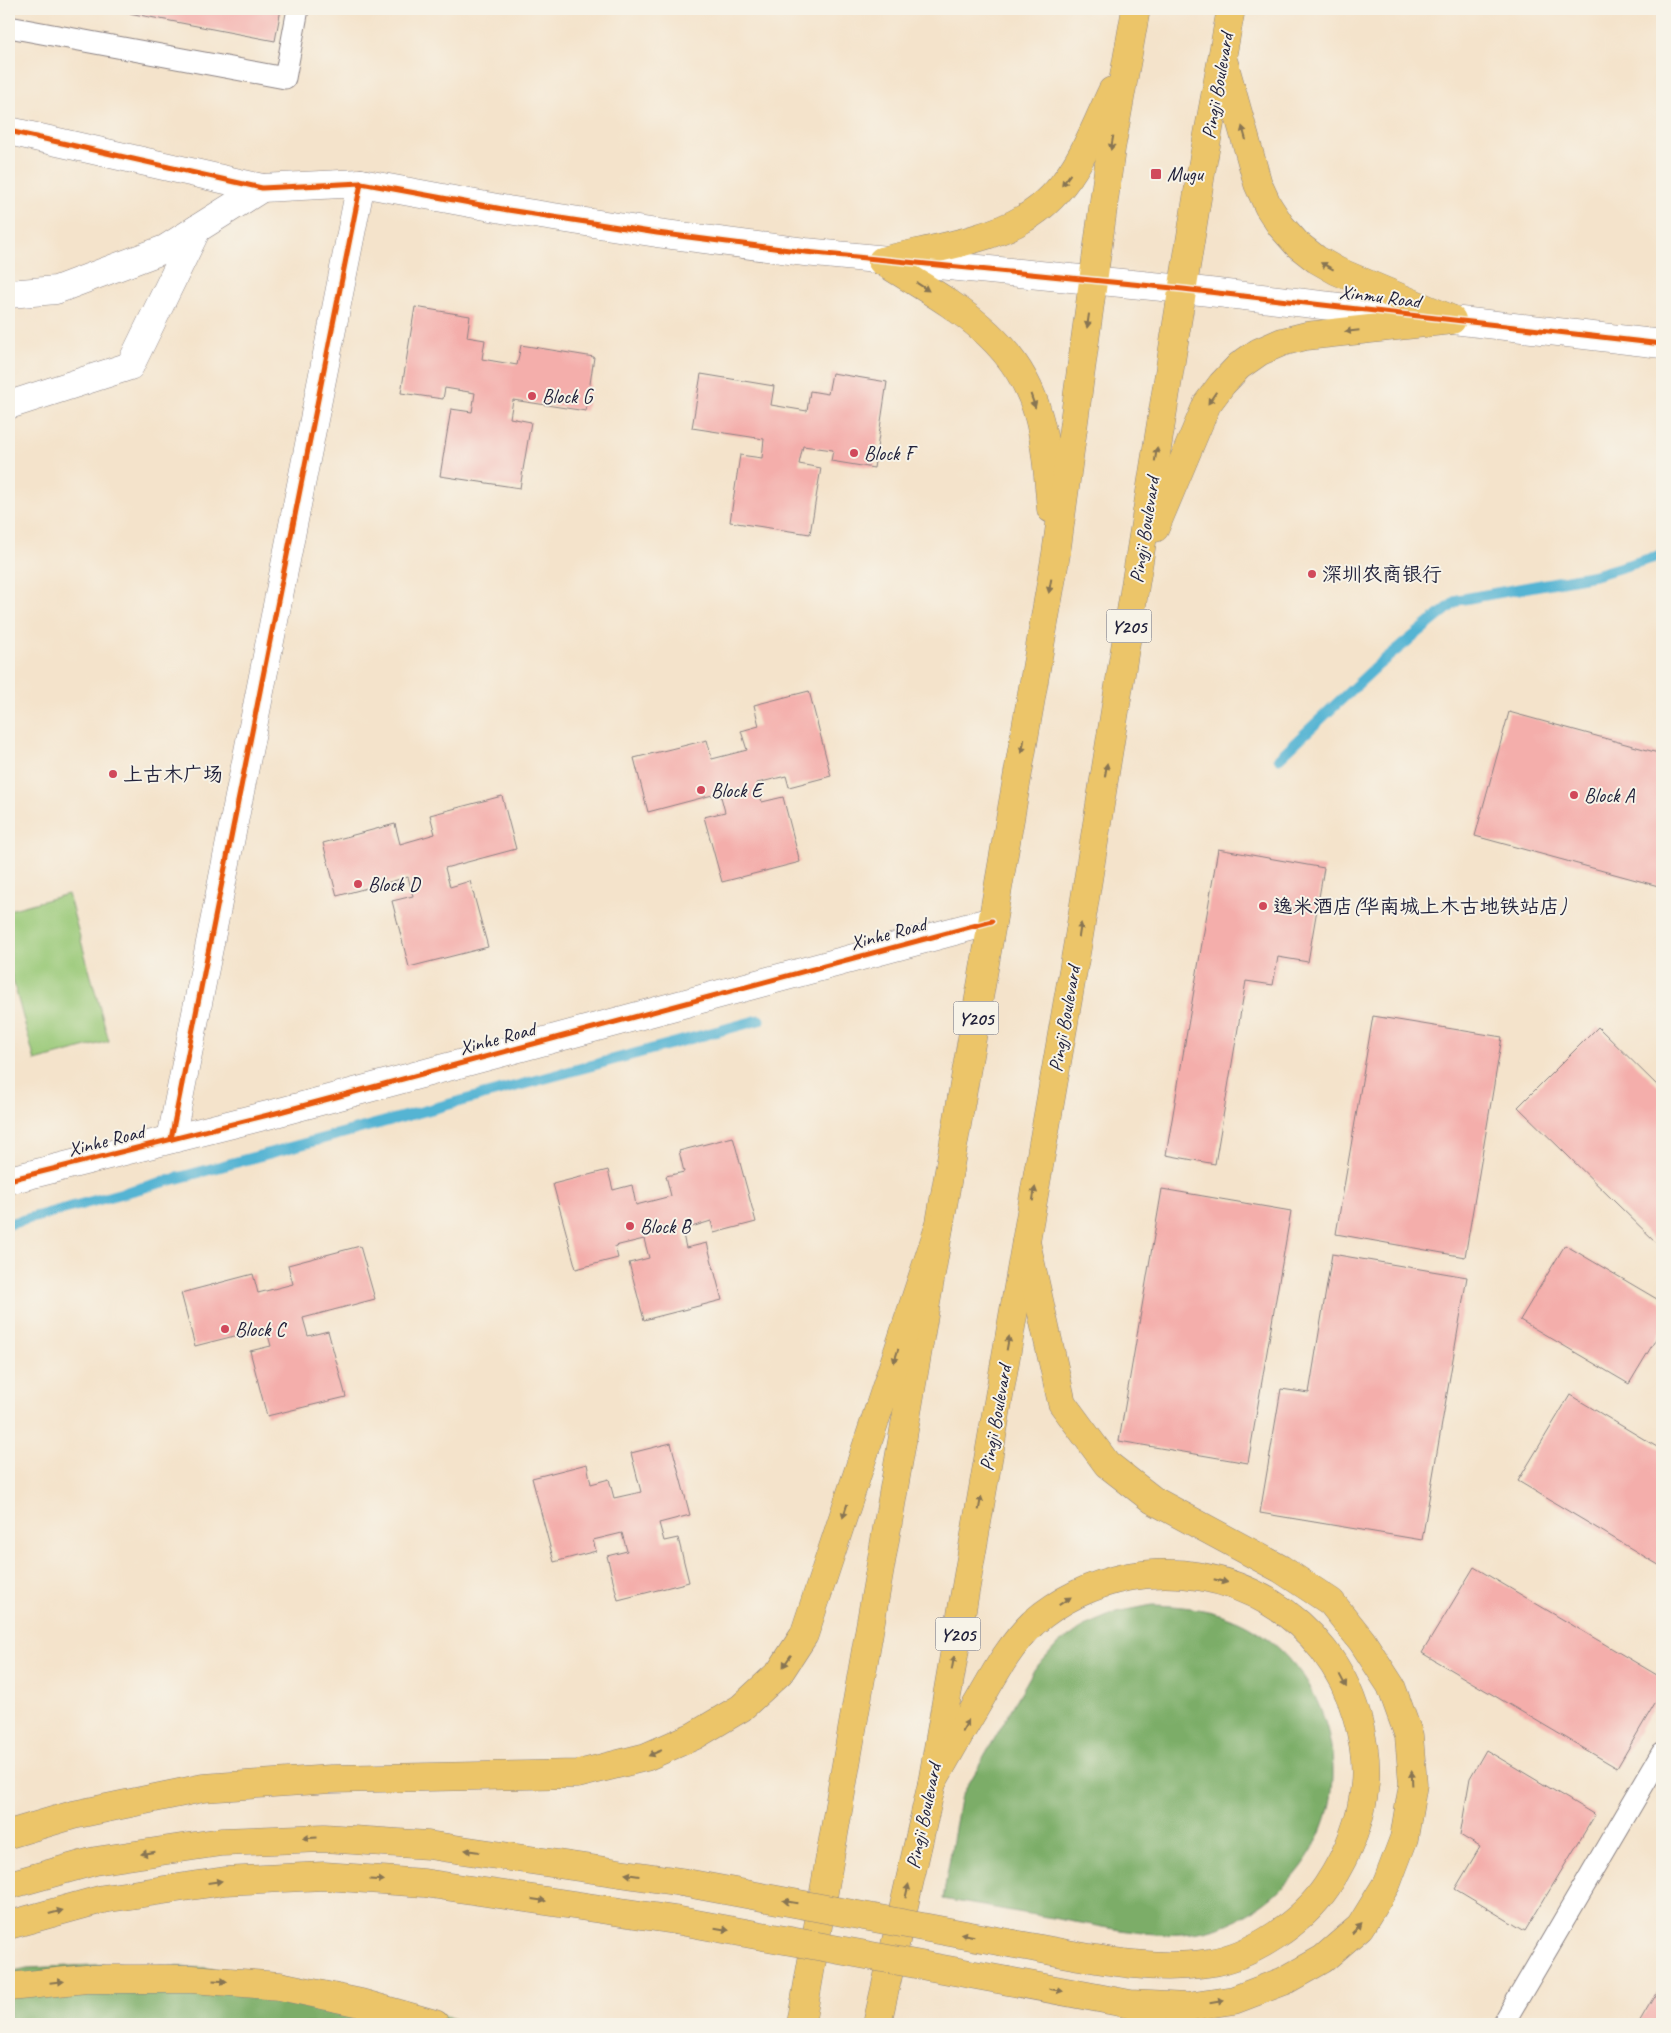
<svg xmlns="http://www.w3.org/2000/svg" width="1671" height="2033" font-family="Caveat,'LXGW WenKai TC',sans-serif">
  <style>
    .green { fill: #9ac978; stroke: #5e765a }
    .forest { fill: #7bad68; stroke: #4e6852 }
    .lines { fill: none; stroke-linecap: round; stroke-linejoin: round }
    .stream { stroke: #55b4d3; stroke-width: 11 }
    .building { fill: #f4aeab }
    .service-casing { stroke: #8b8283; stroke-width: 23 }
    .minor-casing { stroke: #8b8283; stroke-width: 29 }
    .tertiary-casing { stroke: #8b8283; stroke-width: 29 }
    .primary-casing { stroke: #8b8283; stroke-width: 29 }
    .motorway-casing { stroke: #8b8283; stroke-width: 29 }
    .service { stroke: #fff; stroke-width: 21 }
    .minor { stroke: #fff; stroke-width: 28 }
    .tertiary { stroke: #fff; stroke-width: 28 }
    .primary { stroke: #ecc569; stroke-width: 28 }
    .motorway { stroke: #ecc569; stroke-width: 28 }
    .motorway-bridge-casing { stroke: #8b8283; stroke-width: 29; stroke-linecap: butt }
    .motorway-bridge { stroke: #ecc569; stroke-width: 28 }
    .cycleway-casing { stroke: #f7f3e8; stroke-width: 8 }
    .cycleway { stroke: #e8590c; stroke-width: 5 }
    .oneway { fill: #877452 }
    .poi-dot { fill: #d1495b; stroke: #f7f3e8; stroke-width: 2 }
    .labels { text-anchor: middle; stroke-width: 4; stroke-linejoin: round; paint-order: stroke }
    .shield { fill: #f7f3e8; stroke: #62616f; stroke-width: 1 }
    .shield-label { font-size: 19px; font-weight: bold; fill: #22223b }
    .street-label { font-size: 20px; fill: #22223b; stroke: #f7f3e8 }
    .poi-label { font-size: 20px; fill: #22223b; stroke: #f7f3e8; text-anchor: start }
  </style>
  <rect width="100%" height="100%" fill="#f7f3e8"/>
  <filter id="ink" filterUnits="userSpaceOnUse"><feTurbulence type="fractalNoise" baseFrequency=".02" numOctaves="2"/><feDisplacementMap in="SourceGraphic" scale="10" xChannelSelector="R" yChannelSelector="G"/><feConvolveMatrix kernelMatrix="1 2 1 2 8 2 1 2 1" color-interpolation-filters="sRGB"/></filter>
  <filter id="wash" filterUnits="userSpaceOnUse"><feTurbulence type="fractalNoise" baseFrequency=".0096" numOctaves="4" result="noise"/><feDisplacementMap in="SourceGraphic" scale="20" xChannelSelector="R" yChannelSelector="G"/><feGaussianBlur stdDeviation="1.12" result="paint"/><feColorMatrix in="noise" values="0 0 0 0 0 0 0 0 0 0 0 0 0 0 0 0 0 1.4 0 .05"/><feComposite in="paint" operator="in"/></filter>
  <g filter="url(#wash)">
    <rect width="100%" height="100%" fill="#f4e3cb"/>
    <!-- green -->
    <polygon class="green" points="68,894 109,1041 35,1061 9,966 9,910"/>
    <!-- forest -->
    <g class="forest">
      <path d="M1152,1605C1188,1606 1223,1610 1255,1630C1305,1661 1335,1720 1333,1778C1331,1850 1273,1916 1204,1931C1161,1940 1117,1929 1075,1922C1031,1914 987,1907 943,1899L960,1799L1032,1673L1055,1647L1084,1626L1117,1612Z"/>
      <polygon points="115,1964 207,1968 395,1999 468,2024 9,2024 9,1972 27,1968"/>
    </g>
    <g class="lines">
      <!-- stream -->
      <g class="stream">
        <polyline points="1279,758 1378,665 1458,600 1595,575 1662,555"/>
        <polyline points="9,1224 759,1020"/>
      </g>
    </g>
    <g id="blocks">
      <!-- building -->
      <g class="building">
        <polygon points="108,9 281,9 275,41"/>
        <polygon points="415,307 470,316 467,337 485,340 482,359 517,365 521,345 594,357 586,411 513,400 510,418 531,422 520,488 440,476 451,409 472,412 475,393 445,388 443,399 401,393"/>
        <polygon points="832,373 887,382 874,468 831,461 833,450 803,446 799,464 821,468 810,534 730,522 740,455 762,458 764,439 692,428 701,374 774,386 771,405 807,411 810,391 828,394"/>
        <polygon points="809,691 831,776 789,787 786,776 757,783 762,802 783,797 800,862 722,882 704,817 725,812 720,793 648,812 634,758 707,740 712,759 747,750 741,731 759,726 754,705"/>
        <polygon points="1509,712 1662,754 1662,887 1475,836"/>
        <polygon points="502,796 516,849 445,868 450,887 470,881 488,947 409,967 392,901 413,896 408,877 337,896 323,843 395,824 400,844 435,834 430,815"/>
        <polygon points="1218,849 1324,868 1308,962 1278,957 1273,985 1246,981 1215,1164 1166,1155"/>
        <polygon points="1373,1016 1502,1037 1465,1257 1336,1234"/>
        <polygon points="1598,1027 1662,1090 1662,1248 1518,1107"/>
        <polygon points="733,1137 756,1222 714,1233 711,1221 682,1230 686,1248 707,1243 722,1300 644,1320 629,1263 649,1258 644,1239 615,1246 618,1258 576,1269 553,1184 608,1170 613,1190 632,1185 636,1205 671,1196 666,1176 684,1172 679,1151"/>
        <polygon points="1162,1189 1291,1211 1248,1463 1119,1441"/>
        <polygon points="1565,1245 1662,1302 1662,1329 1629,1384 1520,1320"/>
        <polygon points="360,1246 375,1299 303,1318 308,1336 328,1331 346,1397 267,1416 250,1351 271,1346 266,1328 195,1346 181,1293 253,1274 258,1293 293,1284 288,1265"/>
        <polygon points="1332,1254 1467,1277 1422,1540 1260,1513 1281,1389 1309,1393"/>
        <polygon points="1570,1395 1662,1450 1662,1567 1518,1481"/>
        <polygon points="671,1443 690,1515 659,1523 664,1541 678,1538 689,1582 618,1600 607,1556 627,1551 622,1533 593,1540 596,1551 554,1562 532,1478 587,1464 591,1484 609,1479 614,1498 641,1492 631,1453"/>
        <polygon points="1474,1567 1662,1678 1662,1691 1617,1768 1422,1653"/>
        <polygon points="1486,1750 1595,1815 1525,1931 1455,1889 1480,1847 1460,1835 1470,1778"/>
        <polygon points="1662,1983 1662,2024 1638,2024"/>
      </g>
    </g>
  </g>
  <g filter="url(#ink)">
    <use href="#blocks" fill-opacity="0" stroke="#8b8283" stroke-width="1"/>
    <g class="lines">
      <!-- service casing -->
      <g class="service-casing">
        <g id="service">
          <polyline points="9,27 285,78 298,9"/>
          <polyline points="1503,2024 1662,1753"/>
        </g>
      </g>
      <!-- minor casing -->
      <g class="minor-casing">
        <g id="minor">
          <polyline points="9,131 262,188 361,183 171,1139"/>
          <polyline points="9,294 56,290 165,249 262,188"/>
          <polyline points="9,405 130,366 197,229"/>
          <polyline points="9,1180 276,1113 992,921"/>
        </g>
      </g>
      <!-- tertiary casing -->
      <g class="tertiary-casing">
        <polyline id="tertiary" points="361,183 508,210 657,233 805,252 1183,289 1662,344"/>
      </g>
      <!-- primary casing -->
      <g class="primary-casing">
        <g id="primary">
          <polyline points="1224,63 1258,184 1268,206 1281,226 1297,244 1316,259 1337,271 1451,319"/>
          <path d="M882,261C948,303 1018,336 1039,418C1047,448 1048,479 1051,509"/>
          <path d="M882,261C925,250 988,241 1025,218C1044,207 1061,189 1073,170C1088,148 1100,116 1112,91"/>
          <polyline points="1155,528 1207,404 1222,384 1239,366 1259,352 1282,342 1306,336 1452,320"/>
          <polyline points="801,2024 1056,554 1111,149 1136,9"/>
          <polyline points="877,2024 932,1783 953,1661 1079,936 1202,167 1231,9"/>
        </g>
      </g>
      <!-- motorway casing -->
      <g class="motorway-casing">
        <g id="motorway">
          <path d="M932,1783C947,1756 963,1728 979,1701C995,1673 1010,1645 1033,1623C1059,1600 1093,1584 1127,1577C1228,1558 1329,1616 1357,1717C1363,1738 1367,1761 1365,1783C1362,1821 1348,1854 1327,1886C1303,1922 1252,1957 1208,1963C1143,1973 1078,1955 1014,1944"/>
          <polyline points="9,1834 73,1815 203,1788 331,1779 578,1774 646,1757 694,1736 741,1708 780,1672 804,1635 939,1227"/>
          <polyline points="9,1885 95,1861 221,1842 324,1838 428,1845 681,1882"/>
          <polyline points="9,1925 103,1899 225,1881 324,1876 424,1883 675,1920"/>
          <polyline points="1008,1981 1130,2004 1187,2007 1234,2000 1284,1981 1323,1959 1360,1927 1387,1883 1404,1838 1413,1784 1409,1736 1391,1686 1362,1641 1331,1602 1281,1569 1153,1500 1107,1464 1062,1403 1026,1242"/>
          <polyline points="9,1987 86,1979 192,1979 280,1986 361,2003 435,2024"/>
        </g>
      </g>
      <!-- service -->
      <use href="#service" class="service"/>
      <!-- minor -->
      <use href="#minor" class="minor"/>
      <!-- tertiary -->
      <use href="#tertiary" class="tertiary"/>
      <!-- primary -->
      <use href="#primary" class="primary"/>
      <!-- motorway -->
      <use href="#motorway" class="motorway"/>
      <!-- motorway-bridge casing -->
      <g class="motorway-bridge-casing">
        <g id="motorway-bridge">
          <polyline points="681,1882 1014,1944"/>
          <polyline points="675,1920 1008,1981"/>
        </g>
      </g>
      <!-- motorway-bridge -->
      <use href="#motorway-bridge" class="motorway-bridge"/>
      <!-- cycleway casing -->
      <g class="cycleway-casing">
        <g id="cycleway">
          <polyline points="9,131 262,188 361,183 508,210 657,233 805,252 1183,289 1662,344"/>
          <polyline points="171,1139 361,183"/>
          <polyline points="9,1180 276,1113 992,921"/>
        </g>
      </g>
      <!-- cycleway -->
      <use href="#cycleway" class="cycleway"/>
    </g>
    <!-- one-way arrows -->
    <defs><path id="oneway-solid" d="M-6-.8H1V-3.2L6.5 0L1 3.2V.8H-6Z" transform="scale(1.25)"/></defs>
    <g class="oneway">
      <use href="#oneway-solid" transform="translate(1244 133) rotate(-106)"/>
      <use href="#oneway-solid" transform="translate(1112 143) rotate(100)"/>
      <use href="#oneway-solid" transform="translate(1066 180) rotate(126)"/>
      <use href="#oneway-solid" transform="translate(1327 266) rotate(-152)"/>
      <use href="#oneway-solid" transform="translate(923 287) rotate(33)"/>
      <use href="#oneway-solid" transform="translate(1088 321) rotate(98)"/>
      <use href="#oneway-solid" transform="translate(1352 331) rotate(174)"/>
      <use href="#oneway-solid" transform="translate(1212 398) rotate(124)"/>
      <use href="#oneway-solid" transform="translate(1033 401) rotate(71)"/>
      <use href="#oneway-solid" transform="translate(1156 454) rotate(-81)"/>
      <use href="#oneway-solid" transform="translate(1050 586) rotate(100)"/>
      <use href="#oneway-solid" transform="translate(1023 746) rotate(100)"/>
      <use href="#oneway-solid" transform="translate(1106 770) rotate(-81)"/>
      <use href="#oneway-solid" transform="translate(1080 930) rotate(-81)"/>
      <use href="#oneway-solid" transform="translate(1034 1194) rotate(-80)"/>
      <use href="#oneway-solid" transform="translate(1008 1343) rotate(-80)"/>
      <use href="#oneway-solid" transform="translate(896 1356) rotate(108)"/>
      <use href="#oneway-solid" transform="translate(980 1503) rotate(-80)"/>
      <use href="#oneway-solid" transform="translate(845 1511) rotate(108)"/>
      <use href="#oneway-solid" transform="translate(1221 1581) rotate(13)"/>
      <use href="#oneway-solid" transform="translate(1065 1601) rotate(-33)"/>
      <use href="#oneway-solid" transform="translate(787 1661) rotate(123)"/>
      <use href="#oneway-solid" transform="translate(953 1663) rotate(-80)"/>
      <use href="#oneway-solid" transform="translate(1343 1681) rotate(62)"/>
      <use href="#oneway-solid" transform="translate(965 1726) rotate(-60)"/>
      <use href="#oneway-solid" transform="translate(655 1753) rotate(157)"/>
      <use href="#oneway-solid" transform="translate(1412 1778) rotate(-93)"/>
      <use href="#oneway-solid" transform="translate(310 1838) rotate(177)"/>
      <use href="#oneway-solid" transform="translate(472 1851) rotate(-172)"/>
      <use href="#oneway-solid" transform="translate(148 1853) rotate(171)"/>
      <use href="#oneway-solid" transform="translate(632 1875) rotate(-172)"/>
      <use href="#oneway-solid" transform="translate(377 1880) rotate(4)"/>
      <use href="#oneway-solid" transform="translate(215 1882) rotate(-8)"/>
      <use href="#oneway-solid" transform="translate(907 1891) rotate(-77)"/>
      <use href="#oneway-solid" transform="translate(539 1900) rotate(8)"/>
      <use href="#oneway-solid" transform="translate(790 1902) rotate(-170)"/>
      <use href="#oneway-solid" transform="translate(56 1912) rotate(-15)"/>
      <use href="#oneway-solid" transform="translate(1357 1928) rotate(-47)"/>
      <use href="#oneway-solid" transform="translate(722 1929) rotate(10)"/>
      <use href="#oneway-solid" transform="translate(967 1935) rotate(-170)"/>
      <use href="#oneway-solid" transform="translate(220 1981) rotate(4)"/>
      <use href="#oneway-solid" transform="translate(57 1982) rotate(-6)"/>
      <use href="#oneway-solid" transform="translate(1056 1990) rotate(10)"/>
      <use href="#oneway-solid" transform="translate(1217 2002) rotate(-9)"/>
    </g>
  </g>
  <!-- markers -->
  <g class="poi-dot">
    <rect x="1150" y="168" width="12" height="12" rx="2.5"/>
    <circle cx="532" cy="396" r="5"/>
    <circle cx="854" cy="453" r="5"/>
    <circle cx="1312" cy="574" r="5"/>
    <circle cx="113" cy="774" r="5"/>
    <circle cx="701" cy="790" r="5"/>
    <circle cx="1574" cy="795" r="5"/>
    <circle cx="358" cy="884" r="5"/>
    <circle cx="1263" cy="906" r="5"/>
    <circle cx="630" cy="1226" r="5"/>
    <circle cx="225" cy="1329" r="5"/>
  </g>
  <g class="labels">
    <!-- shield labels -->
    <g class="shield">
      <rect x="1106.5" y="609.5" width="45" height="33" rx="4"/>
      <rect x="953.5" y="1001.5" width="45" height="33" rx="4"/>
      <rect x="935.5" y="1617.5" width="45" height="33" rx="4"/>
    </g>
    <g class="shield-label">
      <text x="1129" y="633">Y205</text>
      <text x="976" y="1025">Y205</text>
      <text x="958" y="1641">Y205</text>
    </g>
    <!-- street labels -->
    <g class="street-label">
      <text transform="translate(1217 86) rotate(-80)" y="7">Pingji Boulevard</text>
      <text transform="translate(1380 296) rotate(7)" y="7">Xinmu Road</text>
      <text transform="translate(1144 530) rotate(-81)" y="7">Pingji Boulevard</text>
      <text transform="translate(888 933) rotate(-15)" y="7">Xinhe Road</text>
      <text transform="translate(1064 1019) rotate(-80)" y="7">Pingji Boulevard</text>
      <text transform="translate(497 1038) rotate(-15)" y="7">Xinhe Road</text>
      <text transform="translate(106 1140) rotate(-14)" y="7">Xinhe Road</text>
      <text transform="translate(995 1418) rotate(-80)" y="7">Pingji Boulevard</text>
      <text transform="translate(923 1816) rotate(-78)" y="7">Pingji Boulevard</text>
    </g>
    <!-- poi labels -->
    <g class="poi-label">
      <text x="1167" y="181">Mugu</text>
      <text x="542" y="403">Block G</text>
      <text x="864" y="460">Block F</text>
      <text x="1322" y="581">深圳农商银行</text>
      <text x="123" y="781">上古木广场</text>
      <text x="711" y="797">Block E</text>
      <text x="1584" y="802">Block A</text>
      <text x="368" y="891">Block D</text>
      <text x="1273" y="913">逸米酒店(华南城上木古地铁站店)</text>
      <text x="640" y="1233">Block B</text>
      <text x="235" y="1336">Block C</text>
    </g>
  </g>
  <!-- margin -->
  <rect width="1671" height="2033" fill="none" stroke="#f7f3e8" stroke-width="30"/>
</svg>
